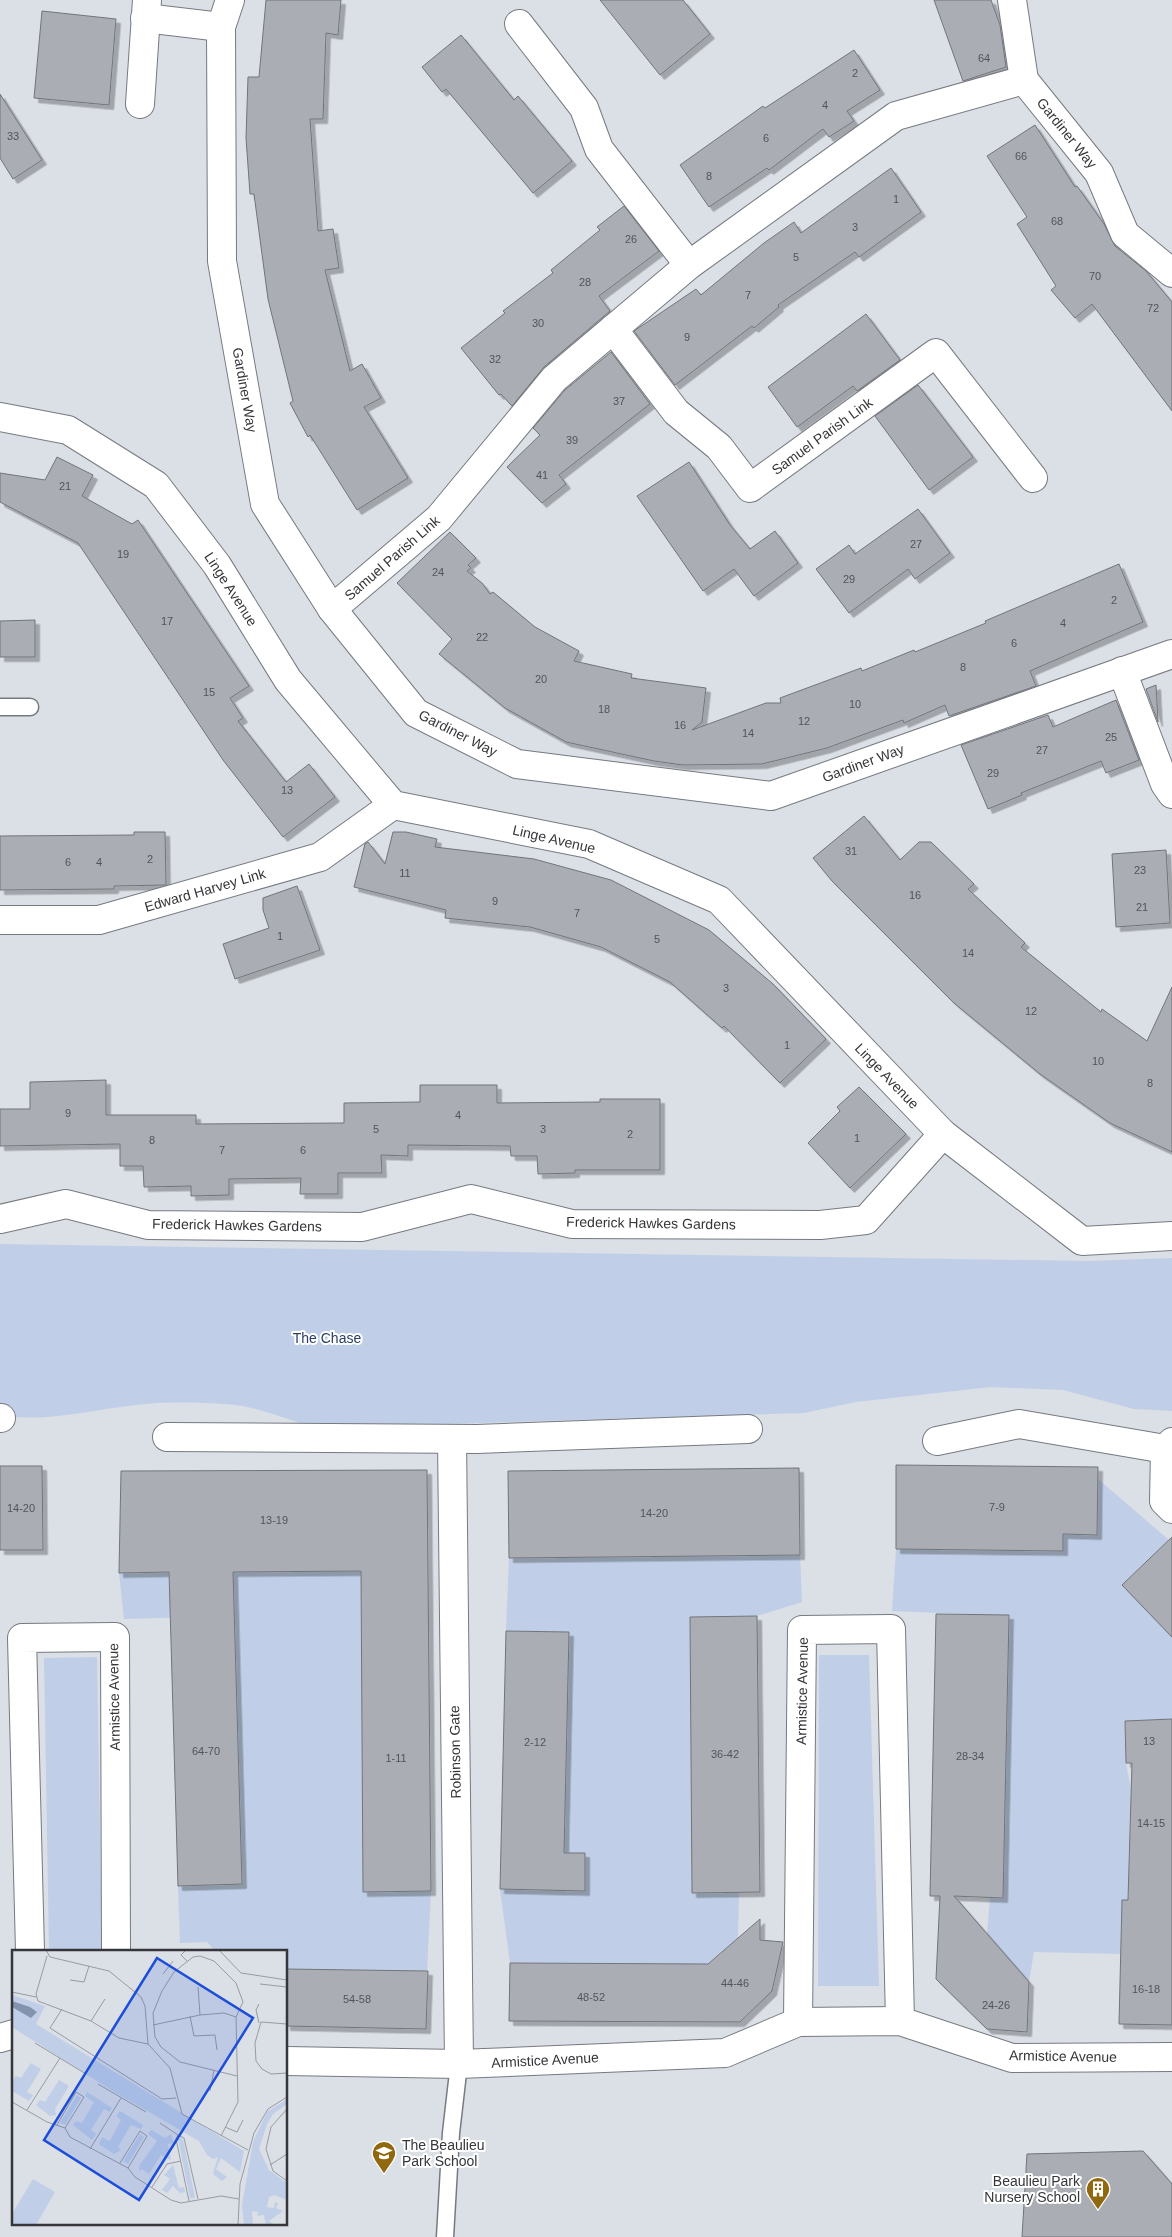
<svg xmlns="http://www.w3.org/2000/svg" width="1172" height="2237" font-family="Helvetica,sans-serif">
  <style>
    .green { fill: #c0cfe7 }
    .building { fill: #aaaeb4; stroke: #71757b; filter: url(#shadow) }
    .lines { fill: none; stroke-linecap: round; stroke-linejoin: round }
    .service-casing { stroke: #767a80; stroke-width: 19 }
    .minor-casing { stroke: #767a80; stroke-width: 30 }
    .service { stroke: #fff; stroke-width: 16 }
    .minor { stroke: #fff; stroke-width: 28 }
    .labels { text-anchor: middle; stroke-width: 4; stroke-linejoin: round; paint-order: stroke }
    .number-label { font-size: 11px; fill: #525458 }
    .street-label { font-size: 14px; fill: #353639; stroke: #fff }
    .park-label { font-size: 14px; fill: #283e65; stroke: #fff }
    .poi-label { font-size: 14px; fill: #353639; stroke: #fff; text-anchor: start }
    .inset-road { fill: none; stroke: #999ba1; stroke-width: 1 }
    .view { fill: #1d4ed8; fill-opacity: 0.15; stroke: #1d4ed8; stroke-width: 2.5 }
    .inset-edge { fill: none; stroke: #353639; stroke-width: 2.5 }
  </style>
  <defs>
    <filter id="shadow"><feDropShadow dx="4.5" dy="4.5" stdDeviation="0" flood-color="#0004"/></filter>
  </defs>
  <rect width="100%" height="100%" fill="#dbdfe6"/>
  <!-- green -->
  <g class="green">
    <path d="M0,1244L1089,1261L1172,1258V1411L1134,1409L1063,1390L991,1387L856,1402L804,1413L316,1428C292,1421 267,1411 243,1406C216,1402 163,1401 136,1405C90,1410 46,1423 0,1415Z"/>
    <polygon points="1098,1479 1169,1540 1122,1585 1172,1637 1172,1719 1125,1721 1126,1763 1131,1789 1129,1856 1131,1900 1122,1900 1121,1954 1034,1952 1029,1982 987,1934 990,1898 1003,1898 1009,1616 892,1611 896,1549 1063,1551 1063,1534 1097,1535"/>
    <polygon points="800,1555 802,1602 757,1616 690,1617 692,1892 739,1892 738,1938 695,1974 673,1964 510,1963 500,1889 585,1891 585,1853 564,1853 569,1632 506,1631 509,1558"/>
    <polygon points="427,1570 429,1624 362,1625 364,1892 431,1891 427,1971 286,1969 286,1951 215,1951 207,1942 180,1943 178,1886 242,1884 234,1616 124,1619 119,1573"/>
    <polygon points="819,1655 869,1655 879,1986 818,1986"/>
    <polygon points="97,1657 102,1951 49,1951 44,1658"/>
  </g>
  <!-- building -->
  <g class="building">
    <polygon points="266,0 341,0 338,35 326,33 323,119 310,119 318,231 333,229 339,268 325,270 350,371 362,364 381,398 364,407 408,478 357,510 310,435 308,437 290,403 293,401 268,299 254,194 250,194 246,138 248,77 259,77"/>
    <polygon points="600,0 683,0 710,34 660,75"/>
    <polygon points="934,0 991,0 1000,25 1006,67 963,81"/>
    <polygon points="42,11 116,19 109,105 34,98"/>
    <polygon points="461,35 514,100 518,96 572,161 533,193 446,89 442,92 422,67"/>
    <polygon points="854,50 880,90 847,111 854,121 829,137 823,129 769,170 767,168 709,207 680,165 763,106 765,108"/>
    <polygon points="0,94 42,160 13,179 0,158"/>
    <polygon points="1035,125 1075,187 1077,186 1104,224 1115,246 1146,271 1172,302 1172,411 1092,304 1075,318 1051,290 1056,286 1017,224 1027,217 987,156"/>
    <polygon points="891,168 921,212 859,257 855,252 778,305 779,307 754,328 752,326 675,385 634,331 696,289 701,295 764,243 794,222 801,233"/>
    <polygon points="624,206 659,251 599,296 610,311 544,367 512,406 501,394 499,395 461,348 505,313 503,311 553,273 551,270 600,230 597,227"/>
    <polygon points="866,314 900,360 857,391 853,386 797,427 768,387"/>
    <polygon points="611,352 650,404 559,475 566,484 542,503 507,467 540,435 533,428 565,390"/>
    <polygon points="918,385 973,457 929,490 875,416"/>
    <polygon points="57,457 93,475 82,496 132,524 138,520 249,686 230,698 243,718 238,721 286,782 309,764 335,797 283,837 223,760 78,543 0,502 0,473 45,480"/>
    <polygon points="689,462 730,525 750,549 775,531 798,563 754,596 734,569 703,591 637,496"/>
    <polygon points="918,509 950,553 915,579 908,569 849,613 816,569 849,545 855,554"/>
    <polygon points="450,532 476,558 468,565 471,568 467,571 482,583 490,594 493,592 535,627 579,651 574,661 632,674 631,678 706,688 702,722 692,730 766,703 781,703 780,698 861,668 862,671 914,650 915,652 986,623 985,621 1119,564 1143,622 1030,671 1036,686 949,716 945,705 904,723 903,720 827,748 762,764 683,765 654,761 566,742 505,708 439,654 452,639 397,583"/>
    <polygon points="35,620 35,657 0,657 0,621"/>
    <polygon points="1156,685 1158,722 1146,689"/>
    <polygon points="1116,700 1139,760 1106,773 1101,761 1021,793 1022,795 988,809 961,745 1048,715 1053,727"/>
    <polygon points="864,816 900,860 919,842 931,842 974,884 968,889 1025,943 1021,947 1101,1012 1102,1009 1147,1041 1172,987 1172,1152 1110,1123 1040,1074 954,1003 832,881 813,858"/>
    <polygon points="134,832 165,832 166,885 114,886 114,889 0,890 0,836 134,835"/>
    <polygon points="393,832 406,832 437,839 435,847 534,859 611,880 709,930 773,984 826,1039 780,1083 724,1026 722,1028 670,982 601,947 530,927 445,918 446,910 354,887 365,844 368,842 385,864"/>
    <polygon points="1166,850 1170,923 1116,927 1112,854"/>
    <polygon points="297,886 320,950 235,979 223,944 269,928 263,910 263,898"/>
    <polygon points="106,1080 106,1115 196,1115 196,1124 344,1123 344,1103 420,1102 420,1085 497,1085 497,1103 600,1102 600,1099 660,1099 660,1170 575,1170 575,1173 538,1174 537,1156 511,1156 510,1146 408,1145 408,1156 381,1155 382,1173 338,1173 338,1194 300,1194 301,1178 229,1179 229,1195 191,1196 191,1186 144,1187 143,1166 120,1166 120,1144 0,1146 0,1109 30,1109 30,1082"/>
    <polygon points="859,1087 906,1134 850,1188 808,1143 840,1111 837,1107"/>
    <polygon points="896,1465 1098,1467 1097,1535 1063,1534 1063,1551 896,1549"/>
    <polygon points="0,1466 42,1466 43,1550 0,1550"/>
    <polygon points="799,1468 800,1555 509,1558 508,1471"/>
    <polygon points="427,1470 431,1891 363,1892 361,1571 233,1572 242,1884 178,1886 169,1572 119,1573 121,1471"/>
    <polygon points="1172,1537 1172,1637 1122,1585"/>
    <polygon points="936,1614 1009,1615 1003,1898 954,1896 1029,1982 1027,2032 987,2029 936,1979 940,1896 930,1896"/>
    <polygon points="757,1616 760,1892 692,1893 690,1617"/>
    <polygon points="506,1631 569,1632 564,1853 585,1853 585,1891 500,1889"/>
    <polygon points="1172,1719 1172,2025 1119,2024 1122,1900 1128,1900 1132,1763 1126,1763 1125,1721"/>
    <polygon points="760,1919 760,1940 783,1942 772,1991 740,2022 509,2021 510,1963 708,1964"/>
    <polygon points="286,1969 428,1971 426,2029 286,2026"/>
    <polygon points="1143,2151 1172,2184 1172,2237 1022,2237 1027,2154"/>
  </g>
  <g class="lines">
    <!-- service casing -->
    <g class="service-casing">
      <g id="service">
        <polyline points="0,707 30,707"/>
        <polyline points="445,2237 451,2133 459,2064"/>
      </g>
    </g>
    <!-- minor casing -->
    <g class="minor-casing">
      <g id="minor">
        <polyline points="230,0 221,27 222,261 265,504 332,609 416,713 517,764 771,796 1172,654"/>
        <polyline points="1012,0 1024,80 1099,173 1125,234 1172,273"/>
        <polyline points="145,18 221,27"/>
        <polyline points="519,24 584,108 599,149 689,265"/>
        <polyline points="140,104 147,0"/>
        <polyline points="613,329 676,412 719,447 750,488 936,353 1033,478"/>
        <polyline points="0,417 68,430 156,485 217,565 288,680 393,805 589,844 719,900 943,1134 1082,1241 1172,1236"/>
        <polyline points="332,609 439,518 554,379 689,265 896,116 1024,80"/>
        <polyline points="1122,671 1165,784 1172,794"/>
        <polyline points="0,920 99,920 320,857 393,805"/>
        <polyline points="0,1219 66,1204 148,1225 362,1227 471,1199 572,1224 820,1225 866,1220 943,1134"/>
        <polyline points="0,1418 1,1418"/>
        <polyline points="167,1437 477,1439 748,1429"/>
        <polyline points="452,1439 459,2064"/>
        <polyline points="937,1441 1019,1424 1165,1449"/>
        <polyline points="1172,1442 1165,1449 1164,1501 1172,1509"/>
        <polyline points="30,1951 22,1638 115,1637 116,1951"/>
        <polyline points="798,2022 802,1630 891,1629 900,2021"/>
        <polyline points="0,2038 14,2034"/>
        <polyline points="286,2061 459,2064 725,2053 798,2022 900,2021 1012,2058 1172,2057"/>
      </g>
    </g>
    <!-- service -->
    <use href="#service" class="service"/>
    <!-- minor -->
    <use href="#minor" class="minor"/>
  </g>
  <!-- icons -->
  <defs>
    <g id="school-pin" transform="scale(1.25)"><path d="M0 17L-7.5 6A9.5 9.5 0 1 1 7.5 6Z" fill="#90680f" stroke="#fff"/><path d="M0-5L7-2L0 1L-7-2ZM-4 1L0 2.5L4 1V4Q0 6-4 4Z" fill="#fff"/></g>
    <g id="building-pin" transform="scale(1.25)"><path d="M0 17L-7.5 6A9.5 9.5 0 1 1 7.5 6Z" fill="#90680f" stroke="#fff"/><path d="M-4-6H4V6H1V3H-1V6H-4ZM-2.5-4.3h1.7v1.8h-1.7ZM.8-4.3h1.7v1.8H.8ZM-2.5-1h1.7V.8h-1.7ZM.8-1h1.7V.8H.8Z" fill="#fff"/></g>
  </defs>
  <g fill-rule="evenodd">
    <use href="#school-pin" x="384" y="2153"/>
    <use href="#building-pin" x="1098" y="2189"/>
  </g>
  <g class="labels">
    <!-- number labels -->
    <g class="number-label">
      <text x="984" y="62">64</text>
      <text x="855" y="77">2</text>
      <text x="825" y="109">4</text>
      <text x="13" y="140">33</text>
      <text x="766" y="142">6</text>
      <text x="1021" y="160">66</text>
      <text x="709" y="180">8</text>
      <text x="896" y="203">1</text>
      <text x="1057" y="225">68</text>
      <text x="855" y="231">3</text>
      <text x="631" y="243">26</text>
      <text x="796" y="261">5</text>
      <text x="1095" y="280">70</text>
      <text x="585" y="286">28</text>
      <text x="748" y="299">7</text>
      <text x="1153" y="312">72</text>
      <text x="538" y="327">30</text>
      <text x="687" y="341">9</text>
      <text x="495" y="363">32</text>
      <text x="619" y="405">37</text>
      <text x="572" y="444">39</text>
      <text x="542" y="479">41</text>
      <text x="65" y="490">21</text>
      <text x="916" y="548">27</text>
      <text x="123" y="558">19</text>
      <text x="438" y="576">24</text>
      <text x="849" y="583">29</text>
      <text x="1114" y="604">2</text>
      <text x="167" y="625">17</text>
      <text x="1063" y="627">4</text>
      <text x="482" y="641">22</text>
      <text x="1014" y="647">6</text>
      <text x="963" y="671">8</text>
      <text x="541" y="683">20</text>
      <text x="209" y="696">15</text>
      <text x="855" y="708">10</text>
      <text x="604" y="713">18</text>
      <text x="804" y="725">12</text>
      <text x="680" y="729">16</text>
      <text x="748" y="737">14</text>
      <text x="1111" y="741">25</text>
      <text x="1042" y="754">27</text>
      <text x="993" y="777">29</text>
      <text x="287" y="794">13</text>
      <text x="851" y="855">31</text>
      <text x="150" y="863">2</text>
      <text x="68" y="866">6</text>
      <text x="99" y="866">4</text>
      <text x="1140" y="874">23</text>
      <text x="405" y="877">11</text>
      <text x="915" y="899">16</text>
      <text x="495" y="905">9</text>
      <text x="1142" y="911">21</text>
      <text x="577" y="917">7</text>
      <text x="280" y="940">1</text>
      <text x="657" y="943">5</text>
      <text x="968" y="957">14</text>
      <text x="726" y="992">3</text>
      <text x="1031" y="1015">12</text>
      <text x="787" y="1049">1</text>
      <text x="1098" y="1065">10</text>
      <text x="1150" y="1087">8</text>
      <text x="68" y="1117">9</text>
      <text x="458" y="1119">4</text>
      <text x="376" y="1133">5</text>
      <text x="543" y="1133">3</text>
      <text x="630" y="1138">2</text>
      <text x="857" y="1142">1</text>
      <text x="152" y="1144">8</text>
      <text x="222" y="1154">7</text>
      <text x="303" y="1154">6</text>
      <text x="997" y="1511">7-9</text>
      <text x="21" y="1512">14-20</text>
      <text x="654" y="1517">14-20</text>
      <text x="274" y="1524">13-19</text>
      <text x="1149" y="1745">13</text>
      <text x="535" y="1746">2-12</text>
      <text x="206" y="1755">64-70</text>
      <text x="725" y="1758">36-42</text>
      <text x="970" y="1760">28-34</text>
      <text x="396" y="1762">1-11</text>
      <text x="1151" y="1827">14-15</text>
      <text x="735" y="1987">44-46</text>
      <text x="1146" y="1993">16-18</text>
      <text x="591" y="2001">48-52</text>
      <text x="357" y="2003">54-58</text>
      <text x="996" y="2009">24-26</text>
    </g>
    <!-- street labels -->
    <g class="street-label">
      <text transform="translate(1067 133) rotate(51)" y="5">Gardiner Way</text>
      <text transform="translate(245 390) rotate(80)" y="5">Gardiner Way</text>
      <text transform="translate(822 436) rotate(-36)" y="5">Samuel Parish Link</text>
      <text transform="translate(392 558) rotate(-41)" y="5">Samuel Parish Link</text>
      <text transform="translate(231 589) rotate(57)" y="5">Linge Avenue</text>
      <text transform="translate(458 733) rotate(27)" y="5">Gardiner Way</text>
      <text transform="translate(863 763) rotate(-20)" y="5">Gardiner Way</text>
      <text transform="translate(554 839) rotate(13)" y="5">Linge Avenue</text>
      <text transform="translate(205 890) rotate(-16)" y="5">Edward Harvey Link</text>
      <text transform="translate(887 1076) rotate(46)" y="5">Linge Avenue</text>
      <text transform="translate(651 1223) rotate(1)" y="5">Frederick Hawkes Gardens</text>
      <text transform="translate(237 1225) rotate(1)" y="5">Frederick Hawkes Gardens</text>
      <text transform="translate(802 1691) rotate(-89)" y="5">Armistice Avenue</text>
      <text transform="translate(114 1697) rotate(-91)" y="5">Armistice Avenue</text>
      <text transform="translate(455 1752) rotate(-91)" y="5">Robinson Gate</text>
      <text transform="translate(1063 2056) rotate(1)" y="5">Armistice Avenue</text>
      <text transform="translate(545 2060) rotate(-3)" y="5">Armistice Avenue</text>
    </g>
    <!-- park labels -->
    <g class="park-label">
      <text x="327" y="1343">The Chase</text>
    </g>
    <!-- poi labels -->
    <g class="poi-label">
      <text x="402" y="2150">The Beaulieu<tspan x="402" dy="16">Park School</tspan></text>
      <text x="1080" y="2186" text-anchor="end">Beaulieu Park<tspan x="1080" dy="16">Nursery School</tspan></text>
    </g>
  </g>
  <!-- overview -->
  <g transform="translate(12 1950)">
    <rect width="275" height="275" fill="#dbdfe6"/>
    <path d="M0,45L33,56L24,74L232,201L228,222L209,208L204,219L215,227L210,231L201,224L206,207L201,209L195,205L187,191L99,140L0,77ZM19,113L29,119L15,142L21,145L17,151L0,141V131L4,126L9,128ZM47,130L57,136L43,159L44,165L38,166L24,155L28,150L33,152ZM75,142L100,158L98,162L92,159L79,180L84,184L80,190L61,175L64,171L70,173L82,152L73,146ZM65,145L69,148L53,175L48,173ZM275,149V154L261,164L255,174L247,199L257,220L275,233V250L262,245L257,247L255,257L262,258L263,252L266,254L264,258L271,261L257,271L262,275H254L252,265L245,266L246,262L240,261L241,275H232L230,255L241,192L255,162ZM108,161L131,175L129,179L119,175L106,197L109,200L102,204L87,194L90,187L97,191L99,189L109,170L104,166ZM139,180L153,188L159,184L162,193L156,194L159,210L149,205L137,224L130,219L128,222L127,216L145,191L136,184ZM128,184L132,187L116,214L111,211ZM169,188L171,189L183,248H178L166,189ZM161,215L167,238L172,237L173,242L168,243L161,236L155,243L150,240L158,229L152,225ZM21,229L43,242L24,275H0V264Z" fill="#c0cfe7"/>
    <path d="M0,51L18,57L25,62L19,68L0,57Z" fill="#8493ad"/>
    <path class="inset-road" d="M34,0L38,7L97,21L129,47L133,56L136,94L158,118L170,164L236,200M174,0L169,5L175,11M207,0L229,23L275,30M35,6L24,44L26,51L79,71L107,88L136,94M151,24L161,11M58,30L72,32L77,16M248,34L275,37M186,37L188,65M0,42L24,47M50,59L38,78L150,149L164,148M178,66L182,86L203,85L205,100M79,71L93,49M247,73L244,60L247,54M275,74L249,72L243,93L244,111L250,119L259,124L275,123M141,75L188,65L212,63L224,67M23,93L74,124M86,134L134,162M198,141L202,120M0,152L35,172L53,178L58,187L116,218L123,227L159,250L169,253L209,246L227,249M275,159L259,177L254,199L261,221L275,231M15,160L48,108M148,173L166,185M45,175L64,142L72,147L53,178M213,177L225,182L231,170M209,186L226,152L224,67L231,52L224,33L202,11L188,6L181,7L162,22L150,41L141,63L143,87L149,97L168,112L225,126M78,199L109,148M108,213L128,181L135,186L116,218M258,215L275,204M140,237L155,214L169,211M177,251L164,189L166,185L172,188L186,249M226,275L228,234L242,183L256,159L275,147"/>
    <path class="view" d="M145,8L241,68L127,250L32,190Z"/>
    <rect width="275" height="275" class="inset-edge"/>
  </g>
</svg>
